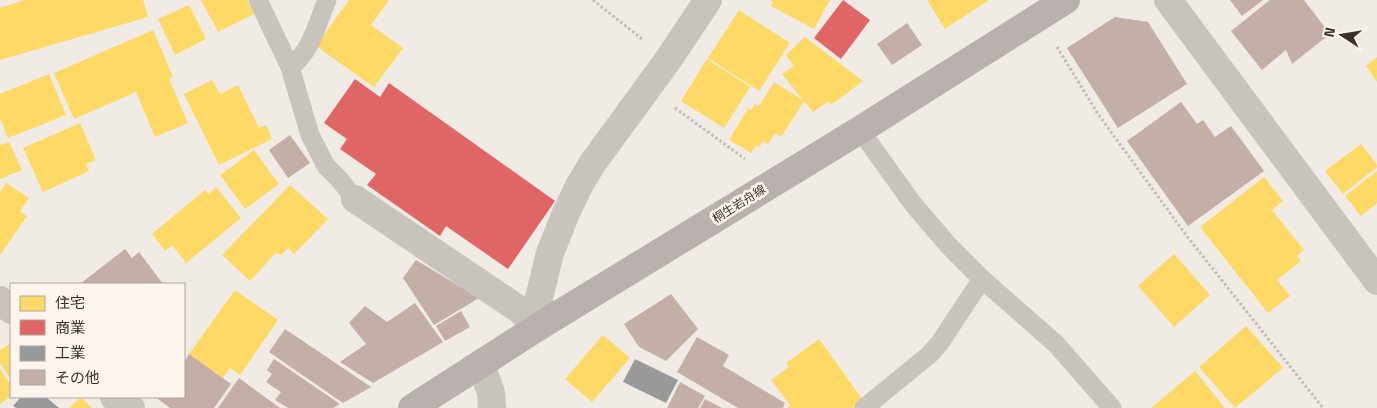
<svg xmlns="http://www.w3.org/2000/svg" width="1377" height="408" font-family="'Titillium Web','Noto Sans JP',sans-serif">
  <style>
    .homes { fill: #ffd966 }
    .shops { fill: #e06666 }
    .industry { fill: #999 }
    .building { fill: #c3afa7 }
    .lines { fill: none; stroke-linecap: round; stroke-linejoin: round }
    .path { stroke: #c2bbb6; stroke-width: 3; stroke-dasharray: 2.5 2.5; stroke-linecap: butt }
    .service { stroke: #c9c3be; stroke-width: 19 }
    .minor { stroke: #c9c3be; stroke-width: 28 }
    .tertiary { stroke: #c9c3be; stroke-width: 28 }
    .primary { stroke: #b8b1ad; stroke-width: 28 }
    .labels { text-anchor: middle; stroke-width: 5; stroke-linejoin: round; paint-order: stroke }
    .street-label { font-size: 12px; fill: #3b302b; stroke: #fbf5ee }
  </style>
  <rect width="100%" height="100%" fill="#f0ebe5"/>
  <!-- homes -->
  <g class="homes">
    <polygon points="25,0 143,0 148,17 0,60 0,8"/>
    <polygon points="201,0 247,0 254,14 218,32"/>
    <polygon points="349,0 389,0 371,25 403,48 374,87 316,46"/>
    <polygon points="770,0 830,0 814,29 771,6 773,2"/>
    <polygon points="927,0 989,0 945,29"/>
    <polygon points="189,5 206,39 175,55 158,19"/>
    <polygon points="739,10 790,43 759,91 708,58"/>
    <polygon points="153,30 173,77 169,79 188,123 155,137 136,92 74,119 54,73"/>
    <polygon points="805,37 863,81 831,105 829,101 813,112 782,74 794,66 786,55"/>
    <polygon points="1377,57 1377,82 1366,66"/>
    <polygon points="707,59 750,87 724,128 681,101"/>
    <polygon points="49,74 66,115 8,138 0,118 0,94"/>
    <polygon points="212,80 220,94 238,85 259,128 266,125 272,139 219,165 184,94"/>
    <polygon points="774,82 804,101 781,137 775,133 768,144 763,141 759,148 756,145 751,153 729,140 748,108 751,110 755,104 759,106"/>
    <polygon points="80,123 96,160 86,164 89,171 43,192 23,148"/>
    <polygon points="9,142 22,170 0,179 0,145"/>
    <polygon points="1361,144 1377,165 1377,167 1343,194 1325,171"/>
    <polygon points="254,150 279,184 245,209 220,175"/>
    <polygon points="1377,171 1377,203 1361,216 1345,196"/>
    <polygon points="1264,177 1283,201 1272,210 1304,250 1297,256 1301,261 1277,280 1290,296 1268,313 1200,227"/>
    <polygon points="6,183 29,198 20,211 27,216 0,255 0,192"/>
    <polygon points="290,185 328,219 294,254 288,248 281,255 276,253 250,281 222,255"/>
    <polygon points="216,187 241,218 186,263 172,245 165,251 152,234 205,190 209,194"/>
    <polygon points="1174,254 1210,295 1174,327 1138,286"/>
    <polygon points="235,290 278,320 240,375 230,368 223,378 189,354"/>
    <polygon points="1246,326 1283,368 1235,408 1199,367"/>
    <polygon points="603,335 630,358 592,402 565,379"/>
    <polygon points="819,339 863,400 852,408 787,408 790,405 771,380 789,367 786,363"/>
    <polygon points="11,343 11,380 0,363 0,350"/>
    <polygon points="0,369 11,385 11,396 0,404"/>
    <polygon points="1195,371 1225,408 1151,408"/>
    <polygon points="81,397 92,408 69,408"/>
  </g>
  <!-- shops -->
  <g class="shops">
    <polygon points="843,0 870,20 841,59 814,38"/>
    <polygon points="355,79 380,97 389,83 555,201 508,269 446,226 440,236 367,185 376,174 340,149 347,139 324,123"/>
  </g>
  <!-- industry -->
  <g class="industry">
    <polygon points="635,359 678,380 666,403 623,382"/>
    <polygon points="21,397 46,397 59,408 16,408 13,406"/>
  </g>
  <!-- building -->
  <g class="building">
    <polygon points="1230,0 1263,0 1242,16"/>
    <polygon points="1270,0 1304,0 1330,34 1292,64 1286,50 1262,70 1231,31"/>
    <polygon points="1115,17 1148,22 1187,84 1118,128 1067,48"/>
    <polygon points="907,23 922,45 892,65 877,44"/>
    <polygon points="1181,102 1197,124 1203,120 1215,137 1231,126 1264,171 1188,226 1127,141"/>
    <polygon points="290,135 310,163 288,178 269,150"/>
    <polygon points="125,249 132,258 139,252 163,284 80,284"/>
    <polygon points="416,260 479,298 434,325 403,278"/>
    <polygon points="671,294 698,329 666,361 639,347 624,324"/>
    <polygon points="415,303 443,342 373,383 340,362 366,344 349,323 365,306 387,322"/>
    <polygon points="461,311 470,327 445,341 436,326"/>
    <polygon points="285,329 371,387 343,403 269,352"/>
    <polygon points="697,337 729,355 723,366 785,403 783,408 738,408 677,372"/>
    <polygon points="189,354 231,384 214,408 170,408 158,399 159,397 184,397 184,362"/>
    <polygon points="274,359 340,404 333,408 288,408 275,400 281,392 266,382 272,374 267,370"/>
    <polygon points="239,378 280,408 218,408"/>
    <polygon points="680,382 705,396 698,408 667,408"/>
    <polygon points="705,399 722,408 700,408"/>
  </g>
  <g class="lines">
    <!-- path -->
    <g class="path">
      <polyline points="593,0 642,39"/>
      <polyline points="1057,47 1098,114 1186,235 1323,408"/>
      <polyline points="675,108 745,159"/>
    </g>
    <!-- service -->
    <g class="service">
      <polyline points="258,0 290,67 310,135 326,166 339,179 355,199"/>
      <path d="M290,67C311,52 317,24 327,0"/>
      <polyline points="860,130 913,204 949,246 982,279 1056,344 1112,408"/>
      <polyline points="864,408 929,355 939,344 982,279"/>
    </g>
    <!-- minor -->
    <g class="minor">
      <polyline points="355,199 520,310 538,327"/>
      <polyline points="0,300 11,310"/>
      <polyline points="538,327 539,298 550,253 566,213 579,186 592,164 668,60 708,0"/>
      <polyline points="481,364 491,393 492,408"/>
      <polyline points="114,397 131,408"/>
    </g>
    <!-- tertiary -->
    <polyline class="tertiary" points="1168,0 1377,281"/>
    <!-- primary -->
    <polyline class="primary" points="412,408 538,327 860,130 1066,0"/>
  </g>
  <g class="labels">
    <!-- street labels -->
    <g class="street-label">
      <text transform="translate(739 204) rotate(-32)" y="4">桐生岩舟線</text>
    </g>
  </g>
  <!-- legend -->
  <rect x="10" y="283" width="175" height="115" fill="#fbf5ee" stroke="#aea6a0"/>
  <rect x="20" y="296" width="25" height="15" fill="#ffd966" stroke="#aea6a0"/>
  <text x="55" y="308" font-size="15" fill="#3b302b">住宅</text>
  <rect x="20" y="320" width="25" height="15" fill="#e06666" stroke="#aea6a0"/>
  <text x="55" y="333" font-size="15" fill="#3b302b">商業</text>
  <rect x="20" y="346" width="25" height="15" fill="#999999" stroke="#aea6a0"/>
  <text x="55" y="358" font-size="15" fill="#3b302b">工業</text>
  <rect x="20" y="370" width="25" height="15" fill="#c3afa7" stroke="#aea6a0"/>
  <text x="55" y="383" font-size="15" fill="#3b302b">その他</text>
  <!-- north arrow -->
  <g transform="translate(1342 35) rotate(282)" stroke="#fbf5ee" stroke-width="4" paint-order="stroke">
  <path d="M0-4L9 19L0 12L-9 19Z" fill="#3b302b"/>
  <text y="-8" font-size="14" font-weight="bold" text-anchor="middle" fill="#3b302b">N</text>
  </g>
</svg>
